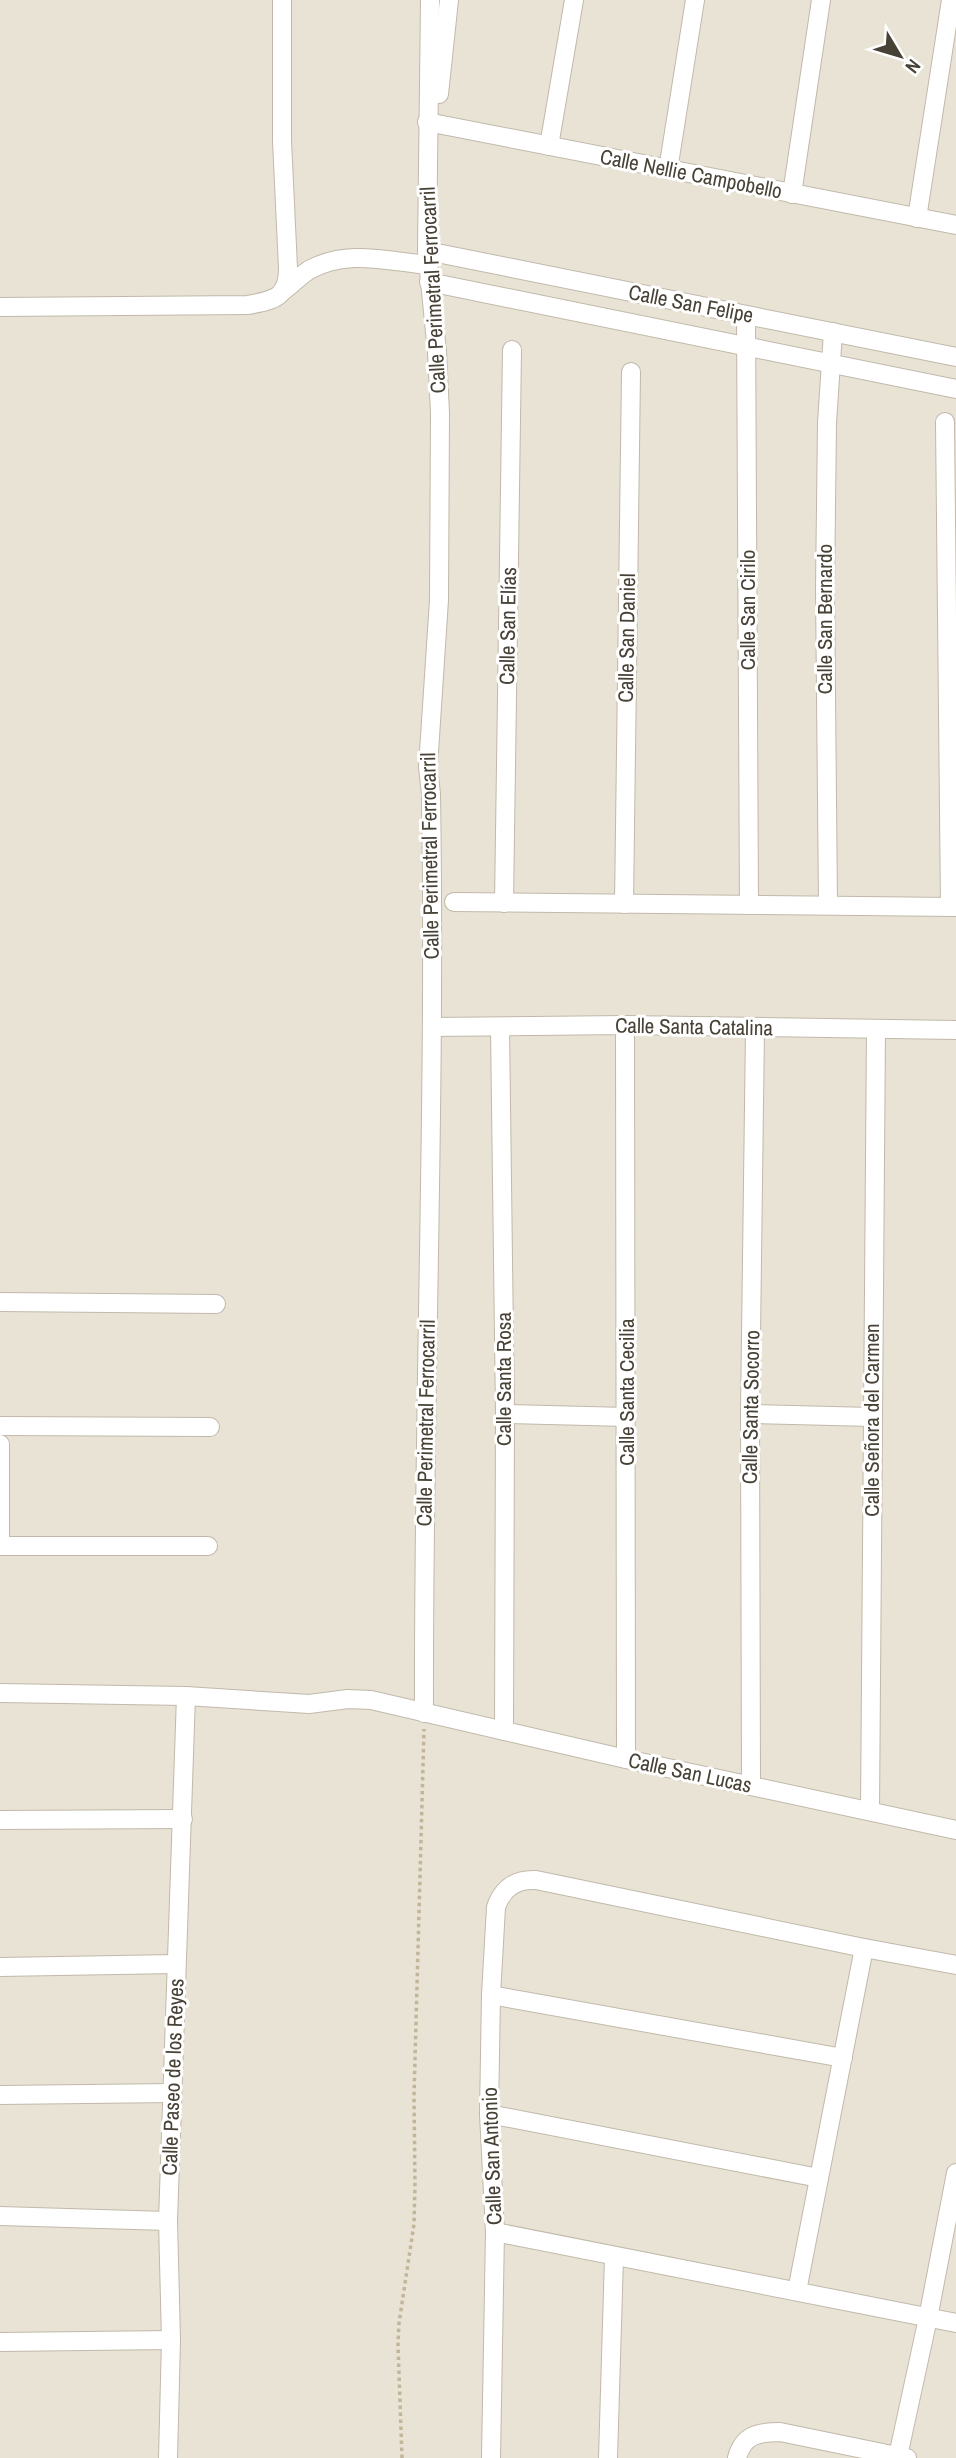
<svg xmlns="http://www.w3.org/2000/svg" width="956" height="2458" font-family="'Archivo Narrow',sans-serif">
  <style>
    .residential { fill: #e9e3d5 }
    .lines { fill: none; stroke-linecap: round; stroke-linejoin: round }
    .street-casing { stroke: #c1b9aa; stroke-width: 20 }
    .path { stroke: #c3b59a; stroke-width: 3.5; stroke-dasharray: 3.5 3.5; stroke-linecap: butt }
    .street { stroke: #fff; stroke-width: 18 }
    .labels { text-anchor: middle; stroke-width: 6; stroke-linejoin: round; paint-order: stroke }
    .street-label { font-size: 21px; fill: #484136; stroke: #fff }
  </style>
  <rect width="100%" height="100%" fill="#f5f1e8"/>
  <!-- residential -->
  <rect class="residential" x="0" y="0" width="956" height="2458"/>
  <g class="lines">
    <!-- street casing -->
    <g class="street-casing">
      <g id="street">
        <polyline points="439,94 449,0"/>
        <polyline points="427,122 956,225"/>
        <polyline points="549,146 574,0"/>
        <polyline points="668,170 695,0"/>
        <polyline points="792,194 821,0"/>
        <polyline points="917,218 951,0"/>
        <polyline points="427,251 956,357"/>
        <polyline points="429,282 956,389"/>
        <path d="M283,291C291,285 300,276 309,270C347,249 386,261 428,265"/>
        <path d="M0,307L248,305C274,300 288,298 288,268L282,141V0"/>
        <polyline points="746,315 749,905"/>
        <polyline points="945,422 950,907"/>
        <polyline points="454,902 956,907"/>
        <polyline points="504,903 512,350"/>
        <polyline points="624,904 631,372"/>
        <polyline points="828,905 825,589 827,423 833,332"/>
        <polyline points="625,1025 626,1759"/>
        <polyline points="432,1027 625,1025 956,1030"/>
        <polyline points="500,1027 505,1414 504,1731"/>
        <polyline points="0,1302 216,1304"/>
        <polyline points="505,1414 627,1417"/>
        <polyline points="750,1414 872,1417"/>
        <polyline points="0,1426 210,1427"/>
        <polyline points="0,1444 0,1546"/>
        <polyline points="0,1546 208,1546"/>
        <polyline points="0,1693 186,1696 309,1704 348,1699 371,1700 626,1759 956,1830"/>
        <path d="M424,1713C423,1406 436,1100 431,794L428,767L439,600L440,413L437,352L427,251L430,0"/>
        <polyline points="751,1786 750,1414 755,1028"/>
        <polyline points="870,1811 876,1029"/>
        <polyline points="0,1820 183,1819"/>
        <polyline points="0,1967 176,1964"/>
        <polyline points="491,1995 843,2058"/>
        <polyline points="0,2095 172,2093"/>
        <polyline points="489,2114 819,2178"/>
        <polyline points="0,2216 168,2221"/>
        <polyline points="495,2232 956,2323"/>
        <polyline points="797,2291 864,1948"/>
        <polyline points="0,2342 171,2340"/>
        <polyline points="898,2456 928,2318 956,2173"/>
        <polyline points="168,2458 171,2340 168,2221 186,1696"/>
        <path d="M491,2458L495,2232L489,2114L491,1995L496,1907C503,1888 515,1879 536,1880L864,1948L956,1965"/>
        <polyline points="608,2458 614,2257"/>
        <path d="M737,2458C743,2435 758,2432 780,2432L907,2458"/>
      </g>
    </g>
    <!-- path -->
    <polyline class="path" points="402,2458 398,2345 399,2323 414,2224 415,2185 414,2096 424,1729"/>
    <!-- street -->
    <use href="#street" class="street"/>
  </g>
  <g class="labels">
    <!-- street labels -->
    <g class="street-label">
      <text transform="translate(691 174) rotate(11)" y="7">Calle Nellie Campobello</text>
      <text transform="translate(433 290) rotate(-93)" y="7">Calle Perimetral Ferrocarril</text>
      <text transform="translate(691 304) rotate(11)" y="7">Calle San Felipe</text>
      <text transform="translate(748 610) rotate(-90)" y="7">Calle San Cirilo</text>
      <text transform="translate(825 619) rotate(-90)" y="7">Calle San Bernardo</text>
      <text transform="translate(508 626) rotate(-89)" y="7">Calle San Elías</text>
      <text transform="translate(627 638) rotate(-89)" y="7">Calle San Daniel</text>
      <text transform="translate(430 856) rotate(-91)" y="7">Calle Perimetral Ferrocarril</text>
      <text transform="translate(694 1027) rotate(1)" y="7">Calle Santa Catalina</text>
      <text transform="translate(504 1379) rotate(-90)" y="7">Calle Santa Rosa</text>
      <text transform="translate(627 1392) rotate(-90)" y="7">Calle Santa Cecilia</text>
      <text transform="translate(751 1407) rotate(-89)" y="7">Calle Santa Socorro</text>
      <text transform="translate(872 1420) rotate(-90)" y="7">Calle Señora del Carmen</text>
      <text transform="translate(426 1423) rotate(-89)" y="7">Calle Perimetral Ferrocarril</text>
      <text transform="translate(690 1773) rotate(12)" y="7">Calle San Lucas</text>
      <text transform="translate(173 2077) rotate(-88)" y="7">Calle Paseo de los Reyes</text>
      <text transform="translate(492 2156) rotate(-92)" y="7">Calle San Antonio</text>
    </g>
  </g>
  <!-- north arrow -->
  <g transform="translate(900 56) rotate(128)" stroke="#ffffff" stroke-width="5" paint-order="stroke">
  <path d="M0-5L12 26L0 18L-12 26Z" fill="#484136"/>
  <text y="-10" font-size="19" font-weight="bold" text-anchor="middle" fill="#484136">N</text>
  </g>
</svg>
